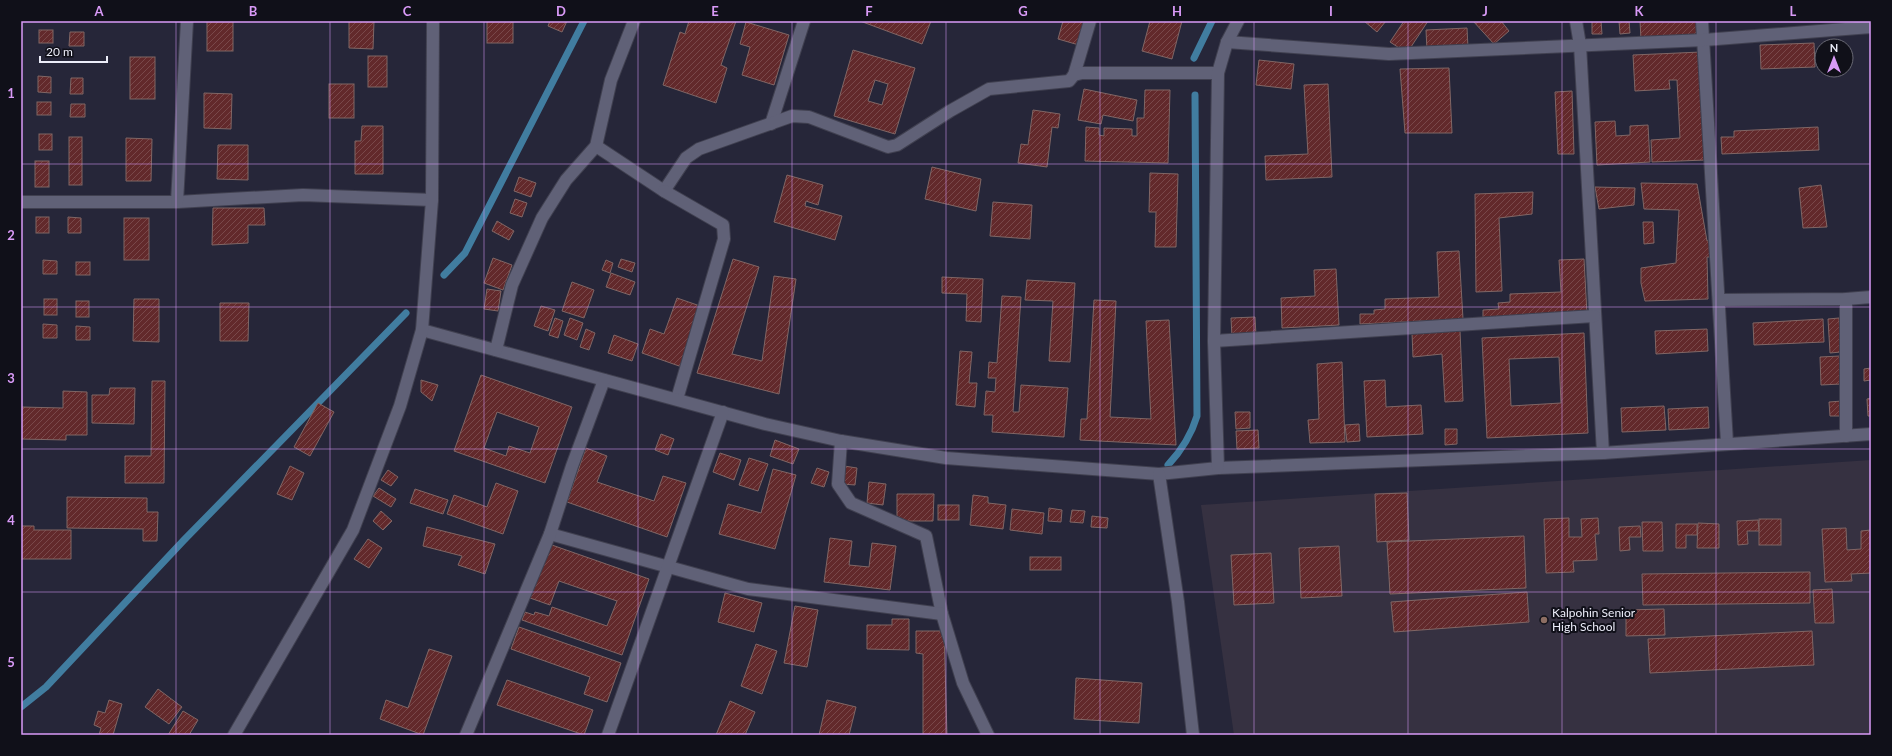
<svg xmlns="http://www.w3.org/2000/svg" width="1892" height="756" font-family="Lato,sans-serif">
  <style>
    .education { fill: #363141 }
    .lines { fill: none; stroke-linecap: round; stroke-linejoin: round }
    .stream { stroke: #417da0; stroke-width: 7 }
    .building { fill: url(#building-hatch); stroke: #806665; fill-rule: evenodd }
    .minor-casing { stroke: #404050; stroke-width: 14 }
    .minor { stroke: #606177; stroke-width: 12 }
    .grid { fill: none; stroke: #d99af7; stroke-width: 1; stroke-opacity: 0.55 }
    .education-dot { fill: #8d6e63; stroke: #101019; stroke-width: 1.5 }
    .labels { text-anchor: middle; stroke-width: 4; stroke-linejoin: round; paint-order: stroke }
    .poi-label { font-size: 12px; fill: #ecedf9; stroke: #101019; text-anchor: start }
    .neatline { fill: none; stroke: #d99af7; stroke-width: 1.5 }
    .grid-label { font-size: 13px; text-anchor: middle; font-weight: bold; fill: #d99af7 }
  </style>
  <defs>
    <pattern id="building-hatch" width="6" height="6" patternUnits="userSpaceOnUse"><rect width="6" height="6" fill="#62292b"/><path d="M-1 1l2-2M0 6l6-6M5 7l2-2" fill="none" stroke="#79484a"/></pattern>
  </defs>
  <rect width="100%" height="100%" fill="#262639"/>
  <!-- education -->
  <polygon class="education" points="1871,460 1871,735 1234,735 1201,505"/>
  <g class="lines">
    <!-- stream -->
    <g class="stream">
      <polyline points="1194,58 1212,21"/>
      <polyline points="444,275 465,253 584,21"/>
      <path d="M1168,465C1182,450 1191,436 1197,416L1195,95"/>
      <polyline points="21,707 46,687 184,540 406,313"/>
    </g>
  </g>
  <!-- building -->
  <g class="building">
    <rect x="207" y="21" width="26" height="30"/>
    <polygon points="349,21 374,21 373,49 349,48"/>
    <rect x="487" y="21" width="26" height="22"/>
    <polygon points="550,21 567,21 562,32 548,26"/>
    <polygon points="689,21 736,21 721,65 727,68 716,103 663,85 680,32 685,34"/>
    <polygon points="860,21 931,21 922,44"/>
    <polygon points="1063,21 1086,21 1079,45 1058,39"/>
    <polygon points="1150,21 1182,21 1172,59 1142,51"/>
    <polygon points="1364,21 1386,21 1377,32"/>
    <polygon points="1404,21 1428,21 1407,53 1390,42"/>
    <polygon points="1473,21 1501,21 1509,31 1494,44"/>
    <polygon points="1592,21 1601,21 1602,34 1592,34"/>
    <polygon points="1619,21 1629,21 1630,33 1620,34"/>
    <polygon points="1640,21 1697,21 1698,38 1641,40"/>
    <polygon points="746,22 789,35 774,85 742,75 750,47 740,44"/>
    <polygon points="1467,28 1468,48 1427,50 1426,30"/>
    <rect x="39" y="30" width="14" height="13"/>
    <polygon points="70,32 84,32 84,46 69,46"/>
    <polygon points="1814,43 1815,67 1761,69 1760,45"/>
    <path d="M853,50L915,68L895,134L834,116ZM875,80L888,84L882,105L868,101Z"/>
    <polygon points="1701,52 1706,160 1652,162 1651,140 1680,138 1677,80 1669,80 1670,89 1635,91 1633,55"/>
    <rect x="368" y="56" width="19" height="31"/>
    <rect x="130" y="57" width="25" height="42"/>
    <polygon points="1259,60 1294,64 1291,89 1256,85"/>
    <polygon points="1449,68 1452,133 1405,133 1400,69"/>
    <polygon points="38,76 51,77 51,93 38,92"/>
    <polygon points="71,78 83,78 83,94 70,94"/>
    <rect x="329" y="84" width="25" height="34"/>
    <polygon points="1328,84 1332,177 1266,180 1265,156 1308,154 1304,85"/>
    <polygon points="1084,89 1137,100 1133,121 1103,115 1101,124 1078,120"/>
    <polygon points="1145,90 1170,90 1168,163 1085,161 1086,127 1099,128 1099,135 1104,136 1104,128 1132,129 1132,136 1137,136 1137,118 1144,118"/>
    <polygon points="1572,91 1574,154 1558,154 1555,92"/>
    <polygon points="204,93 232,94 231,129 204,128"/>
    <rect x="37" y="102" width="14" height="13"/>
    <polygon points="71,104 85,104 85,117 70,117"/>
    <polygon points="1033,110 1060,114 1058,128 1052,127 1047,167 1018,163 1021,144 1028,145"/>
    <polygon points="1615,121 1616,136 1630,135 1630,126 1648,125 1650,162 1597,165 1595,122"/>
    <polygon points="362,126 383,126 383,174 355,174 355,141 361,141"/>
    <polygon points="1818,127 1819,150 1722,154 1721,137 1734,137 1734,131"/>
    <rect x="39" y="134" width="13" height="16"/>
    <rect x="69" y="137" width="13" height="48"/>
    <polygon points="126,138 152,139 151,181 126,181"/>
    <polygon points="218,145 248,145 248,180 217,179"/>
    <rect x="35" y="161" width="14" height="26"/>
    <polygon points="932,167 981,179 976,211 925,199"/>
    <polygon points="1150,173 1178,174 1176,247 1155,247 1156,212 1149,212"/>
    <polygon points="787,175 823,185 818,205 806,201 805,206 842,216 835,240 774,222"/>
    <polygon points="519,177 536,183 531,197 514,191"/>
    <polygon points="1641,183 1697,184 1707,241 1713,240 1714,257 1707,257 1708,299 1645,301 1641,283 1641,268 1676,263 1679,210 1644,209"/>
    <polygon points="1821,185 1827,227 1803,228 1799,188"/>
    <polygon points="1595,187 1635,188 1634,205 1599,209"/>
    <polygon points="1533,192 1532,214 1499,218 1502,291 1476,292 1475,194"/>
    <polygon points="515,199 527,203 522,217 510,213"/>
    <polygon points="993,202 1032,205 1030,239 990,236"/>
    <polygon points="213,208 264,208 265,225 248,225 248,243 212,245"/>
    <rect x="36" y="217" width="13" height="16"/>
    <polygon points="68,217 81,218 81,233 68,233"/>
    <rect x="124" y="218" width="25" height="42"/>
    <polygon points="497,221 514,231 509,240 492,231"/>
    <polygon points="1643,222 1653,222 1654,243 1644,244"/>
    <polygon points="1459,251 1463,319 1360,324 1360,314 1374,314 1374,310 1385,309 1385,299 1439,297 1437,252"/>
    <polygon points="493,258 512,265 503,290 484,283"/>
    <polygon points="621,259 635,263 632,272 618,267"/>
    <polygon points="733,259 759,267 732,354 762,361 774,276 796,279 779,394 697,373"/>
    <polygon points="1584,259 1587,314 1483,319 1483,310 1499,309 1498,303 1510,302 1510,294 1561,292 1559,260"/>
    <polygon points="43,260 57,261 57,274 43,274"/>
    <polygon points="606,260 613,263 610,273 602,270"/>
    <rect x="76" y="262" width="14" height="13"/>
    <polygon points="1336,269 1339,325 1282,328 1281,298 1315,296 1314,270"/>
    <polygon points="611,273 635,282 630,295 606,287"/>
    <polygon points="942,277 983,279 981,322 966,321 967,294 942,293"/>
    <polygon points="1027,280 1075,283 1070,362 1049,361 1053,301 1025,300"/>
    <polygon points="572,282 594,290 584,318 562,311"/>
    <polygon points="487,289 501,291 498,311 484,309"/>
    <polygon points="1002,296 1021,297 1013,412 1019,412 1021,385 1068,388 1064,437 992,432 993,415 984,415 986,391 995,392 996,378 988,378 989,362 997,363"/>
    <polygon points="677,298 703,307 682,367 642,353 650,329 664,334"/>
    <rect x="44" y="299" width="13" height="16"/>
    <polygon points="134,299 159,299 159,342 133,341"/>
    <polygon points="1094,300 1116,301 1110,417 1151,419 1146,321 1169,320 1176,445 1080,440 1081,419 1087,419"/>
    <rect x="76" y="301" width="13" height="16"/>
    <polygon points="220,303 249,303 248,341 220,341"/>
    <polygon points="541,306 555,310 548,331 534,326"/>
    <polygon points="1255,317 1256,336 1232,337 1231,318"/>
    <polygon points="555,318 563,321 558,338 549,335"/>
    <polygon points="570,318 583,323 577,340 564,335"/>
    <polygon points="1839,318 1841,352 1830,353 1828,319"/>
    <polygon points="1823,319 1824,342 1754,345 1753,323"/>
    <polygon points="43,324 57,325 57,338 43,338"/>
    <polygon points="76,326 90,327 90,340 76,340"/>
    <polygon points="586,329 595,333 589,350 580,347"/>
    <polygon points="1707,329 1708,351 1656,354 1655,331"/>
    <polygon points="1460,331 1463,401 1445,402 1442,354 1413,357 1412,333"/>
    <path d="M1584,333L1588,433L1487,438L1482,338ZM1559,357L1561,403L1511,406L1509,359Z"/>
    <polygon points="614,335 638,344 632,361 608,353"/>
    <polygon points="960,351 972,352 969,383 977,383 975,407 956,405"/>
    <polygon points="1840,356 1841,384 1821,385 1820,357"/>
    <polygon points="1342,362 1345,442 1310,443 1308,420 1319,419 1317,364"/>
    <polygon points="1871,368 1871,380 1864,381 1864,369"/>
    <path d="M481,375L572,407L545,483L454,451ZM497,412L539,427L530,453L509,446L506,456L484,448Z"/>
    <polygon points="421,380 438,385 432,401 421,392"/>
    <polygon points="1385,380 1386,407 1421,405 1423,434 1367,437 1364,381"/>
    <polygon points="152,381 165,381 164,483 125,483 125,456 151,456"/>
    <polygon points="110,388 135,388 134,424 92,423 92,395 109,395"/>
    <polygon points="63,391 87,392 87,435 66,435 66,440 21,439 21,407 63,408"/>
    <polygon points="1871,398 1871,416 1868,416 1867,399"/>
    <polygon points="1842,401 1843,416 1830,416 1829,402"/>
    <polygon points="318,403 334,412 310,456 294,447"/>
    <polygon points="1664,406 1666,430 1622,432 1621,408"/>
    <polygon points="1708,407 1709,428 1669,430 1668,409"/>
    <polygon points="1235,412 1250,412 1250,428 1236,429"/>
    <polygon points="1359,424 1360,441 1347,442 1345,425"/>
    <polygon points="1445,429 1457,429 1457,444 1445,445"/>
    <polygon points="1258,430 1259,448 1237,449 1236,431"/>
    <polygon points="661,434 674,439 668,455 655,450"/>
    <polygon points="775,440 799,449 793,464 770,456"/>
    <polygon points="586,448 607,456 597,482 654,501 663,476 686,483 667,537 567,502"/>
    <polygon points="720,453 741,460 734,480 713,472"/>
    <polygon points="749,458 768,464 758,491 739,485"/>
    <polygon points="290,466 304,473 292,500 277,494"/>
    <polygon points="844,466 857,468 855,485 842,484"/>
    <polygon points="817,468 829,472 824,487 811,483"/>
    <polygon points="773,469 796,475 775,549 719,534 728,504 761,513"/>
    <polygon points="388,470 398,477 391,486 381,480"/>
    <polygon points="869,482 886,484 883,505 867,503"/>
    <polygon points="496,483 518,491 503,534 447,514 454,495 487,507"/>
    <polygon points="379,488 396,499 391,507 373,496"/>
    <polygon points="415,489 448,500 443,514 410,503"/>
    <polygon points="1407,493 1409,540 1377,542 1375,494"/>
    <polygon points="897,494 934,494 933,521 897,521"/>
    <polygon points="973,495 988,497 988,503 1006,505 1003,529 970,525"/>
    <polygon points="67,497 147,498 147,512 158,512 157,541 143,541 143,529 67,528"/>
    <rect x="938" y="505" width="21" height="15"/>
    <polygon points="1049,508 1062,510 1061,522 1048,521"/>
    <polygon points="1012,509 1044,513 1042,534 1010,530"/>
    <polygon points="1072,510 1085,511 1083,523 1070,522"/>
    <polygon points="381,511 392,521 383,530 373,521"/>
    <polygon points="1092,516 1108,518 1107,528 1091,527"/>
    <polygon points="1569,518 1569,537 1582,537 1581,519 1598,518 1599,534 1595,534 1597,560 1573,561 1574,572 1546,573 1544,519"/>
    <rect x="1759" y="519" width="22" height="26"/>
    <polygon points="1758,520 1759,531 1747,531 1748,544 1738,545 1737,521"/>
    <polygon points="1642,522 1662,522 1663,551 1643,551"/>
    <polygon points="1698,523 1719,524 1719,548 1697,548"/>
    <polygon points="1676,524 1697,524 1697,535 1686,535 1686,548 1676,548"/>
    <polygon points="21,526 34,526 34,530 71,530 71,559 21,559"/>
    <polygon points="1640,526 1641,537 1629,537 1630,550 1620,551 1619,527"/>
    <polygon points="427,527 495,544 485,574 458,565 462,556 423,546"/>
    <polygon points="1846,528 1847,550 1861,549 1861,531 1871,530 1871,573 1851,574 1852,581 1825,582 1822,529"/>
    <polygon points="1524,536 1526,588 1390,594 1387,542"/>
    <polygon points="830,538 852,541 849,565 869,567 872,543 896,546 890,590 824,582"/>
    <polygon points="368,539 382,548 369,568 354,559"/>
    <polygon points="549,544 649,579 622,655 522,620 525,612 534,615 535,612 549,616 552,607 607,626 617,601 559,581 550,605 530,598"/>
    <polygon points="1339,546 1342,596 1301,598 1299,548"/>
    <polygon points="1271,553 1274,603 1234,605 1231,555"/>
    <rect x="1030" y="557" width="31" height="13"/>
    <polygon points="1810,572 1810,603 1643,605 1642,574"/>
    <polygon points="1832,589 1834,623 1815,623 1813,590"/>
    <polygon points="1527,592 1529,622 1394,632 1391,602"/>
    <polygon points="725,593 762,603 754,632 718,622"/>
    <polygon points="795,606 818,610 807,667 784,663"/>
    <polygon points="1664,609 1665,635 1626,636 1626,610"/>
    <polygon points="892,619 909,619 909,650 867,649 867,625 892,625"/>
    <polygon points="519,627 621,663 607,702 584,694 590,677 511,649"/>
    <polygon points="916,631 944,631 947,735 923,735 923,654 916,653"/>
    <polygon points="1812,631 1814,665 1650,673 1648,639"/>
    <polygon points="756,644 777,651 762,694 741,686"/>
    <polygon points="429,649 452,656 423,735 380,719 386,700 408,708"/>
    <polygon points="1076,678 1142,683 1139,723 1074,719"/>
    <polygon points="507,680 593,710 584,735 497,705"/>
    <polygon points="158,689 182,707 169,724 145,707"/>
    <polygon points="109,700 122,704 113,735 99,735 101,728 94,725 98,711 105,713"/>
    <polygon points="827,700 856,707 849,735 819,735"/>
    <polygon points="730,701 755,712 745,735 716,735"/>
    <polygon points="183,711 198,720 189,735 168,735"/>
  </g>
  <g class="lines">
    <!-- minor casing -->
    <g class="minor-casing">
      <g id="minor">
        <polyline points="1576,21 1580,45 1603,453"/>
        <polyline points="1702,21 1727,443"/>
        <polyline points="1227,42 1389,54 1704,40 1871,27"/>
        <polyline points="1074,75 1090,21"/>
        <polyline points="771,124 804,21"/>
        <polyline points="596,146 664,191 686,158 699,149 792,116 809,117 888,147 897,145 950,111 989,89 1069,81 1074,75 1082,73 1218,73"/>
        <polyline points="664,191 723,225 724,239 677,399"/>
        <polyline points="21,202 177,202 303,195 432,200"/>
        <polyline points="177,202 187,21"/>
        <polyline points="1719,300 1846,299 1871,297"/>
        <polyline points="422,330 765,424 841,441 946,458 1159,474 1218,468 1603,453 1871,434"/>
        <polyline points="1214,341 1594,316"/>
        <polyline points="496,350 512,285 542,218 566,180 596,146 611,80 634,21"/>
        <polyline points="1846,436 1846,299"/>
        <polyline points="841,441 838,484 851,503 926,536 942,614 963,683 988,735"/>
        <polyline points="1218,468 1214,341 1218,73 1227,42 1238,21"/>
        <polyline points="1159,474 1178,602 1193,735"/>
        <polyline points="550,534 748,589 942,614"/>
        <polyline points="234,735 353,530 400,406 422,330 432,200 433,21"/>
        <polyline points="466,735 550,534 572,466 604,380"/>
        <polyline points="608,735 723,412"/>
      </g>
    </g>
    <!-- minor -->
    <use href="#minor" class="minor"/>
  </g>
  <!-- grid -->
  <path class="grid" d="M176,21V735M330,21V735M484,21V735M638,21V735M792,21V735M946,21V735M1100,21V735M1254,21V735M1408,21V735M1562,21V735M1716,21V735M21,164H1871M21,307H1871M21,449H1871M21,592H1871"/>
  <!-- markers -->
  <circle class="education-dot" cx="1544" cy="620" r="4"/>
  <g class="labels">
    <!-- poi labels -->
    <g class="poi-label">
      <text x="1552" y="617">Kalpohin Senior<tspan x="1552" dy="14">High School</tspan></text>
    </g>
  </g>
  <!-- border -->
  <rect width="1892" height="756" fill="none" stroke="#101019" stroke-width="44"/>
  <!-- north arrow -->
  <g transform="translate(1834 58)"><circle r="19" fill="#101019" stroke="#686873"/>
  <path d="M0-3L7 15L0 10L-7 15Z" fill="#d99af7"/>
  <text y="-6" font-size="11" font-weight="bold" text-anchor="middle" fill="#ecedf9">N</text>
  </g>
  <!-- scale -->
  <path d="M40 56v6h67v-6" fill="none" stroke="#ecedf9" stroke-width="2"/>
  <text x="46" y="56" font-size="12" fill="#ecedf9" stroke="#101019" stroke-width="3" paint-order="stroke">20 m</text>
  <rect x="22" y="22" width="1848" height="712" class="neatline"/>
  <g class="grid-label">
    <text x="99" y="16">A</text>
    <text x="253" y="16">B</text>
    <text x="407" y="16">C</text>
    <text x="561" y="16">D</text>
    <text x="715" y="16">E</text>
    <text x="869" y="16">F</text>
    <text x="1023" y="16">G</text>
    <text x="1177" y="16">H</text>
    <text x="1331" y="16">I</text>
    <text x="1485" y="16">J</text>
    <text x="1639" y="16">K</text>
    <text x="1793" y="16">L</text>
    <text x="11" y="98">1</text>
    <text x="11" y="240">2</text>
    <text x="11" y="383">3</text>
    <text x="11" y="525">4</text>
    <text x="11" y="667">5</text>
  </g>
</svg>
